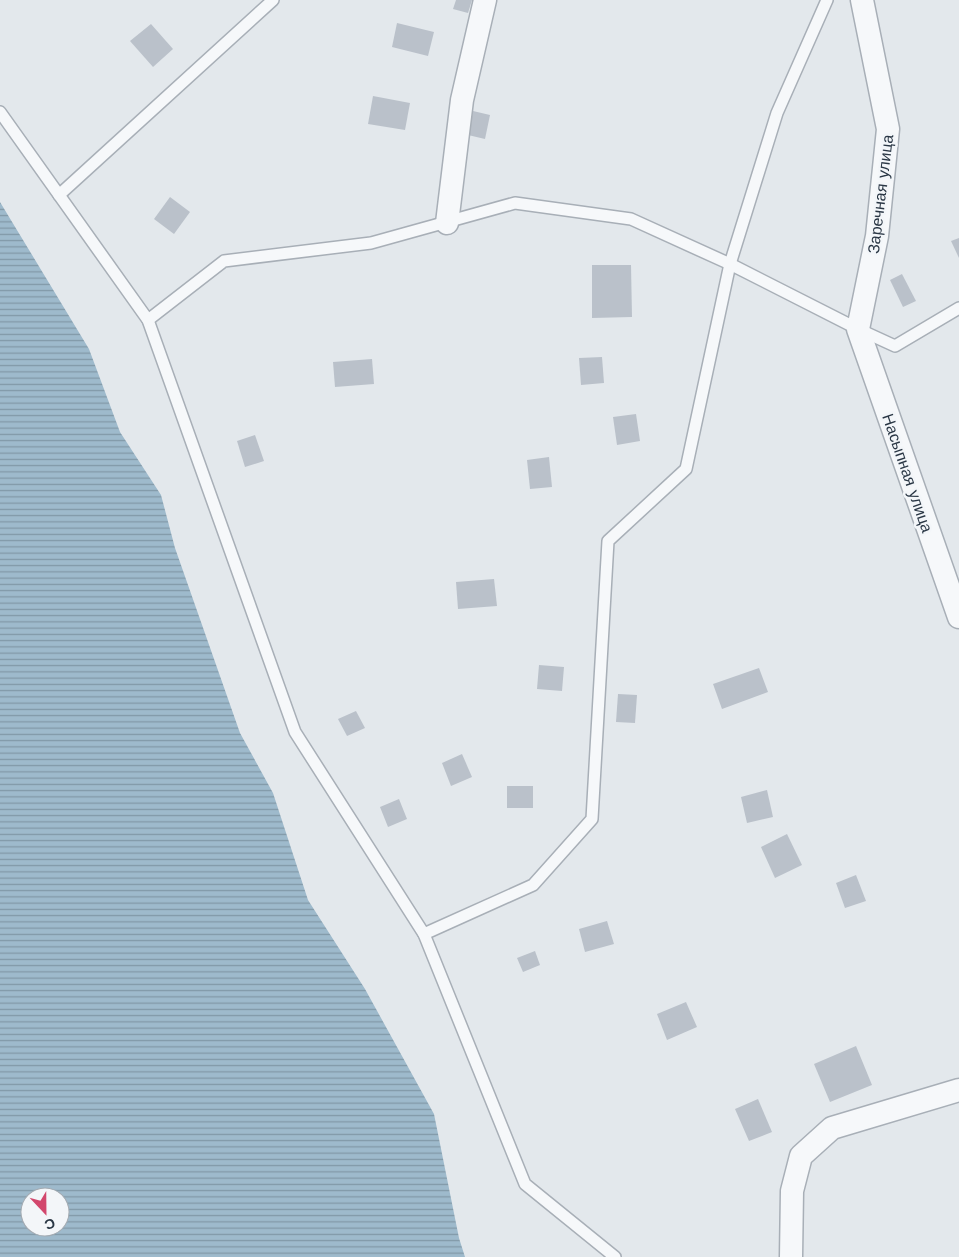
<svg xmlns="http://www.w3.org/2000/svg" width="959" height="1257" font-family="'Work Sans',sans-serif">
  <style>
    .water { fill: url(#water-rules); fill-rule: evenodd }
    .building { fill: #bac1ca }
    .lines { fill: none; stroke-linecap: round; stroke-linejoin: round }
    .service-casing { stroke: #a8afb7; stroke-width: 14 }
    .minor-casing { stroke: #a8afb7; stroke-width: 25 }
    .service { stroke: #f6f8fa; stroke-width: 11 }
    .minor { stroke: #f6f8fa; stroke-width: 22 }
    .labels { text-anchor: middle; stroke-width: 5; stroke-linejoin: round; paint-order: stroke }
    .street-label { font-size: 16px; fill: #2a3745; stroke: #f3f6f9 }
  </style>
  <defs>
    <pattern id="water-rules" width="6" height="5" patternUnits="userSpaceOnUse" patternTransform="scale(1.25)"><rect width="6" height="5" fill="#9ebacc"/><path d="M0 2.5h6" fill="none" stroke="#8198a7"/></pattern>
  </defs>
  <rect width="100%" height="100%" fill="#e3e8ec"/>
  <!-- water -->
  <path class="water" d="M0,202L89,349L120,432L161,495L175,548L240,733L273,793L308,900L365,989L434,1114L459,1238L465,1257H0ZM30,1197H60V1227H30Z"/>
  <!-- building -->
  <g class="building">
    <polygon points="456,0 472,0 468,13 453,9"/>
    <polygon points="397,23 434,32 428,56 392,47"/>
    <polygon points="151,24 173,49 153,67 130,41"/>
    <polygon points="373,96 410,103 405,130 368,124"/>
    <polygon points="473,111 490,115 485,139 468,135"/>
    <polygon points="170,197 190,212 174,234 154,219"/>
    <polygon points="959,238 959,258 951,241"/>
    <polygon points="592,265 631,265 632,317 592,318"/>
    <polygon points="902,274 916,301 903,307 890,280"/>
    <polygon points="602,357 604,383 581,385 579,358"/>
    <polygon points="372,359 374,384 335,387 333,362"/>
    <polygon points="636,414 640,441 617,445 613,417"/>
    <polygon points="255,435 264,461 245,467 237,441"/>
    <polygon points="549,457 552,487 530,489 527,460"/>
    <polygon points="494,579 497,606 458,609 456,582"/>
    <polygon points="539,665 564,667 562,691 537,689"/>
    <polygon points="759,668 768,692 722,709 713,684"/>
    <polygon points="618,694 637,695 635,723 616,722"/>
    <polygon points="356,711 365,728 347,736 338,719"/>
    <polygon points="462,754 472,777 451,786 442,763"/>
    <rect x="507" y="786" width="26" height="22"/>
    <polygon points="767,790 773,817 747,823 741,797"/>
    <polygon points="399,799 407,819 388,827 380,807"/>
    <polygon points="787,834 802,865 775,878 761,847"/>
    <polygon points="856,875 866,901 845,908 836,883"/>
    <polygon points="607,921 614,944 585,952 579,929"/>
    <polygon points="535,951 540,965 523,972 517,958"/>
    <polygon points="686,1002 697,1027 667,1040 657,1014"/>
    <polygon points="856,1046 872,1085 830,1102 814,1064"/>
    <polygon points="758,1099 772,1132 749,1141 735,1109"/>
  </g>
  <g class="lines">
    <!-- service casing -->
    <g class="service-casing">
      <g id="service">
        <polyline points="0,112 148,320 295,732 424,934 525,1184 615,1257"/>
        <polyline points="59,195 273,0"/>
        <polyline points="148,320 224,261 371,243 515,203 631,219 730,264 858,329 895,346 959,308"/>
        <polyline points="424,934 533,885 592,819 608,541 686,469 730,264 777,113 827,0"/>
      </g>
    </g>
    <!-- minor casing -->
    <g class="minor-casing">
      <g id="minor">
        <polyline points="862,0 888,129 877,236 858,329 959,617"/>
        <polyline points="447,223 462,100 485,0"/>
        <polyline points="791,1257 792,1191 801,1156 832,1128 959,1090"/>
      </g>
    </g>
    <!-- service -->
    <use href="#service" class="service"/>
    <!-- minor -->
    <use href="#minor" class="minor"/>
  </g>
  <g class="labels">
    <!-- street labels -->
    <g class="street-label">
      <text transform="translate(880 194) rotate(-83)" y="6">Заречная улица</text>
      <text transform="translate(908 473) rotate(71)" y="6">Насыпная улица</text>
    </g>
  </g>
  <!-- north arrow -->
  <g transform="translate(45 1212) rotate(158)"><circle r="24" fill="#f3f6f9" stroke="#a3aab1"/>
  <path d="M0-4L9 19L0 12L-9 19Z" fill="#d2476d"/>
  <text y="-8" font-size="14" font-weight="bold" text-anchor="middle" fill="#2a3745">С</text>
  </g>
</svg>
